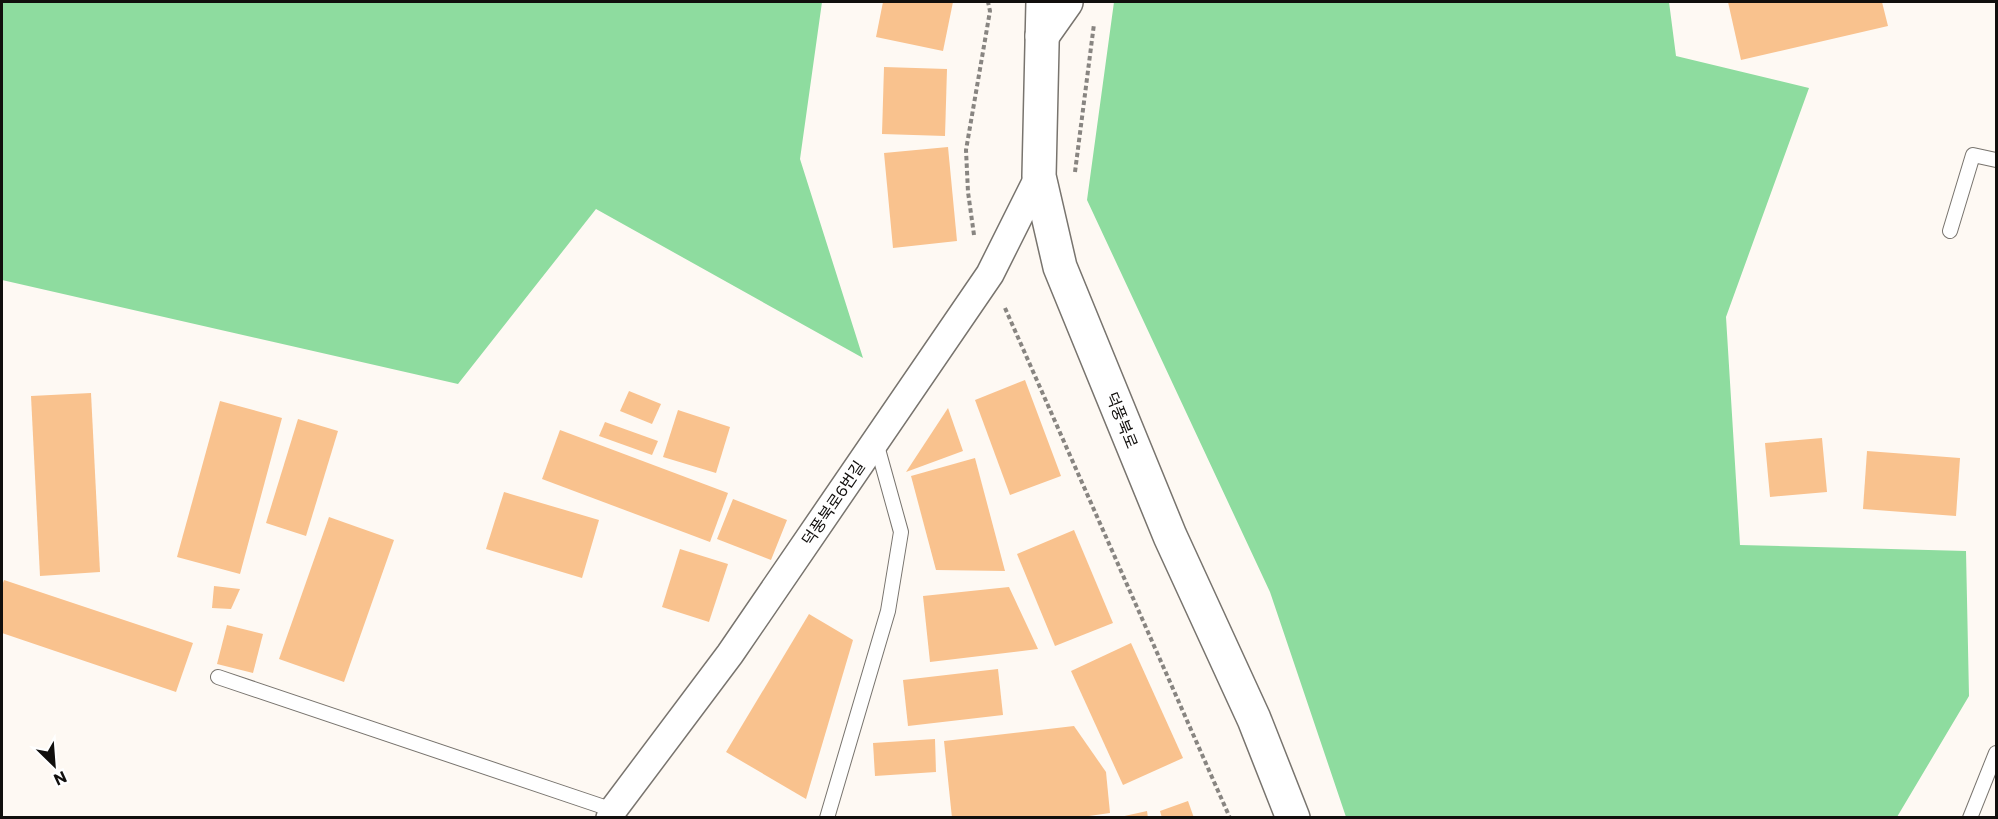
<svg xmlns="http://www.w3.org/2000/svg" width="1998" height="819" font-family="Commissioner,'Noto Sans KR',sans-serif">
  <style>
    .forest { fill: #8edc9f }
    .building { fill: #f9c28e }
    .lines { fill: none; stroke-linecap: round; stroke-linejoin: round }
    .service-casing { stroke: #78746e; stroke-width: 16 }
    .minor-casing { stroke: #78746e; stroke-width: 30 }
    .tertiary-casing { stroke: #78746e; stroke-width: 36 }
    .primary-casing { stroke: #78746e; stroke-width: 36 }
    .path { stroke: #888581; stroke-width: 4; stroke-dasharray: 4.5 3; stroke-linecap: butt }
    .service { stroke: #fff; stroke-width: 14 }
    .minor { stroke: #fff; stroke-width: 27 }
    .tertiary { stroke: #fff; stroke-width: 33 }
    .primary { stroke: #fff; stroke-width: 33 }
    .labels { text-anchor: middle; stroke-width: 5; stroke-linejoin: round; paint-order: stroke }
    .street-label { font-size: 16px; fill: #110f0d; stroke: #fff }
  </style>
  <rect width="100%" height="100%" fill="#fef9f3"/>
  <!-- forest -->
  <g class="forest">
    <polygon points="2,2 822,2 800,159 863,358 596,209 458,384 2,280"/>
    <polygon points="1114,2 1669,2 1676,56 1809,88 1726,317 1740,545 1966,551 1969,696 1897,817 1346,817 1270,592 1087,200"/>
  </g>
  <!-- building -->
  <g class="building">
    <polygon points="883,2 953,2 943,51 876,37"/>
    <polygon points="1728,2 1882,2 1888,26 1741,60"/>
    <polygon points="884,67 947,69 945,136 882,134"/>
    <polygon points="948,147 957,241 893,248 884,153"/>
    <polygon points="1025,380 1061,476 1010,495 975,400"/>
    <polygon points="629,391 661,404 652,424 620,411"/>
    <polygon points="91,393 100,572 40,576 31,396"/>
    <polygon points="220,401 282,418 240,574 177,557"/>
    <polygon points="948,408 963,451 906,472"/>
    <polygon points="678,410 730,427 716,473 663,457"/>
    <polygon points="298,419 338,431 306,536 266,523"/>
    <polygon points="605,422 658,441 652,455 599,436"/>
    <polygon points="560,430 728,493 710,542 542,479"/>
    <polygon points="1822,438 1827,492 1770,497 1765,443"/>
    <polygon points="1867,451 1960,458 1956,516 1863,509"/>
    <polygon points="975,458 1005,571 936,570 911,476"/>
    <polygon points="504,492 599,520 582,578 486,549"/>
    <polygon points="733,499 787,520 771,560 717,539"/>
    <polygon points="329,517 394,540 344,682 279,659"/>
    <polygon points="1074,530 1113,623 1055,646 1017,554"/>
    <polygon points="680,549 728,564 709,622 662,607"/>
    <polygon points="4,580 193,643 176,692 2,633 2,586"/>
    <polygon points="214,586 240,589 231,609 212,608"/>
    <polygon points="1009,587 1038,649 930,662 923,596"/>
    <polygon points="809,614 853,640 806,799 726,752"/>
    <polygon points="227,625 263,634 253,673 217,664"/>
    <polygon points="1131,643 1183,758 1123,785 1071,671"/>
    <polygon points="998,669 1003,715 908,726 903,680"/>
    <polygon points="1074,726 1106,772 1110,813 1075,818 952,818 944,741"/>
    <polygon points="935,739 936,772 875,776 873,743"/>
    <polygon points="1188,801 1194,818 1162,818 1160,811"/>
    <polygon points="1147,811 1148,818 1120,818 1120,817"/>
  </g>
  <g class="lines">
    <!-- service casing -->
    <g class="service-casing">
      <g id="service">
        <polyline points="1950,231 1973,155 1996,160"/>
        <polyline points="218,677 613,810"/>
        <polyline points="827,818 888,611 901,532 876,442"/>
        <polyline points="1970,818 1996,753"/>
      </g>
    </g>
    <!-- minor casing -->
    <g class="minor-casing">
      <polyline id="minor" points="610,818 613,810 730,654 990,274 1039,176"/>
    </g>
    <!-- tertiary casing -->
    <g class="tertiary-casing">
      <polyline id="tertiary" points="1043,2 1039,176 1060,267 1170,536 1254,719 1293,818"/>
    </g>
    <!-- primary casing -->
    <g class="primary-casing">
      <polyline id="primary" points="1042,36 1066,2"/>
    </g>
    <!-- path -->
    <g class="path">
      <polyline points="1075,172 1094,24"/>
      <polyline points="974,235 968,192 966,150 990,11 988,2"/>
      <polyline points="1005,308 1230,818"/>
    </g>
    <!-- service -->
    <use href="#service" class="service"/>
    <!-- minor -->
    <use href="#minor" class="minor"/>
    <!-- tertiary -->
    <use href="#tertiary" class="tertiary"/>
    <!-- primary -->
    <use href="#primary" class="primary"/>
  </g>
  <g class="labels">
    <!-- street labels -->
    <g class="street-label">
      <text transform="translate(1122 420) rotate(68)" y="6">덕풍북로</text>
      <text transform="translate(833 503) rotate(-56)" y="6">덕풍북로6번길</text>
    </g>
  </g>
  <!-- border -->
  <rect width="1998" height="819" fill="none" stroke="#110f0d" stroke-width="6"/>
  <!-- north arrow -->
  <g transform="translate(54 765) rotate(155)" stroke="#ffffff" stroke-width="4.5" paint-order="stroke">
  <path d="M0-4.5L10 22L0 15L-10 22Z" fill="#110f0d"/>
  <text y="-9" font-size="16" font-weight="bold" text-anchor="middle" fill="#110f0d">N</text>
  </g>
</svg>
